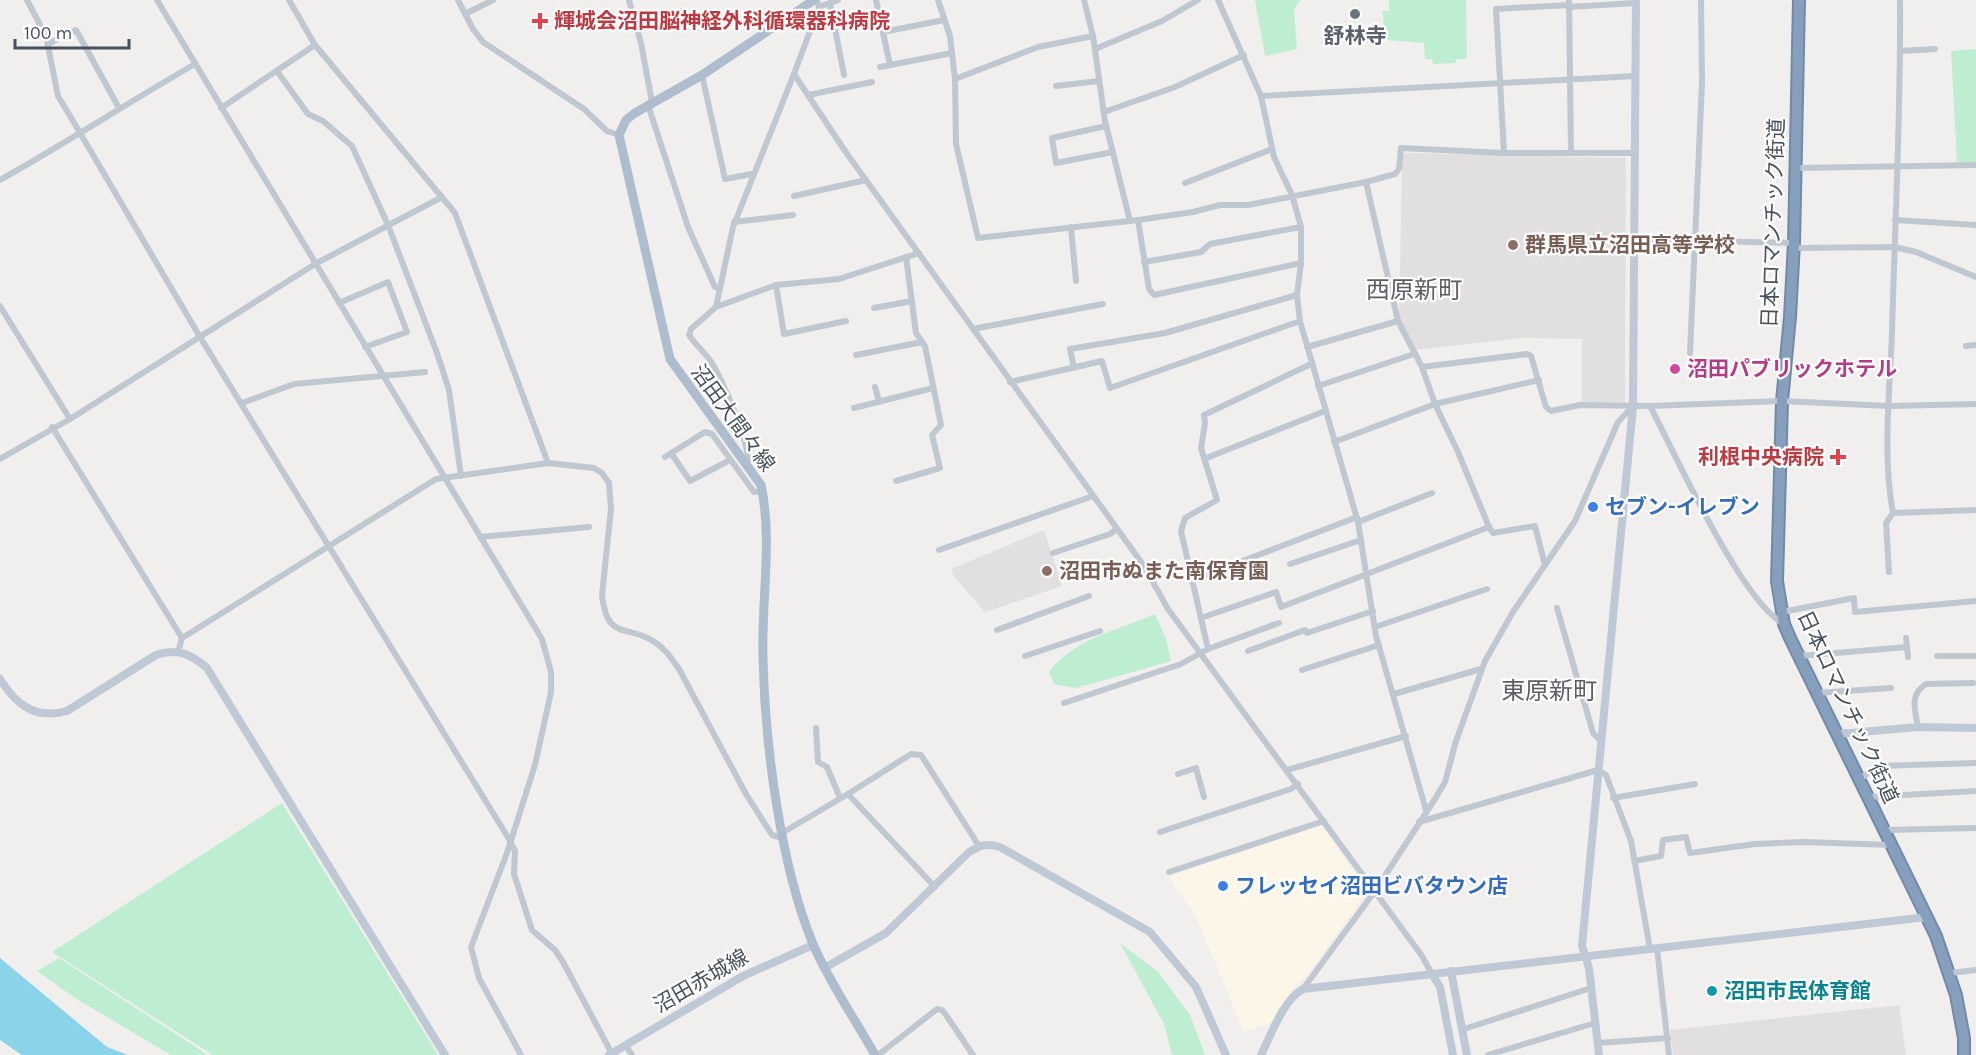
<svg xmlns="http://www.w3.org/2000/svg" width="1976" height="1055" font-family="Karla,'Noto Sans JP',sans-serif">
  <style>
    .commercial { fill: #fbf6e7 }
    .education { fill: #e2dfe0 }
    .green { fill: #bdeed1 }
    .water { fill: #8ad4ea }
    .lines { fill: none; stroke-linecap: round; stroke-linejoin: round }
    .highway-casing { stroke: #728aa8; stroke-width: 14 }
    .street { stroke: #bfc8d0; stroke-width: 6 }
    .secondary { stroke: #bfc9d5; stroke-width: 8 }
    .primary { stroke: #aebdcd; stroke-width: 9 }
    .highway { stroke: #869fbc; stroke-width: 10 }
    .worship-dot { fill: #6b7280; stroke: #fff; stroke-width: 2 }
    .health-dot { fill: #e0444e; stroke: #fff; stroke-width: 2 }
    .education-dot { fill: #8d6e63; stroke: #fff; stroke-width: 2 }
    .hotel-dot { fill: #d1479c; stroke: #fff; stroke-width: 2 }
    .shop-dot { fill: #3f7fe0; stroke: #fff; stroke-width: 2 }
    .culture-dot { fill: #0f9aa8; stroke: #fff; stroke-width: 2 }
    .labels { text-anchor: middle; stroke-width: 4.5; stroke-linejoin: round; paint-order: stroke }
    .health-label { font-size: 21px; font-weight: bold; fill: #be3a42; stroke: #fff; text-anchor: start }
    .worship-label { font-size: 21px; font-weight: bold; fill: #5b616d; stroke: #fff }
    .street-label { font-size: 21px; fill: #46515b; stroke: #fff }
    .education-label { font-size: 21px; font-weight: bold; fill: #785e54; stroke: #fff; text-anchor: start }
    .hotel-label { font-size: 21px; font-weight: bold; fill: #b23c85; stroke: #fff; text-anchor: start }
    .shop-label { font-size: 21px; font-weight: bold; fill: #366cbe; stroke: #fff; text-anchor: start }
    .culture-label { font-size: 21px; font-weight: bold; fill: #0d838f; stroke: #fff; text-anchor: start }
    .quarter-label { font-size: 24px; fill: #5b5e63; stroke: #fff }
  </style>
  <rect width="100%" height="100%" fill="#f1eeee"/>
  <!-- commercial -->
  <polygon class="commercial" points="1319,826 1323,827 1367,892 1307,975 1293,989 1274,1022 1244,1032 1196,917 1173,884 1170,876"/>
  <!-- education -->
  <g class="education">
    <polygon points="1406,153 1626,158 1625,403 1582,402 1582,339 1522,338 1414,350 1399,317 1402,172 1403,155"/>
    <polygon points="1044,530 1062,586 985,612 953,575 951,569"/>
    <polygon points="1899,1005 1906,1055 1673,1055 1670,1030"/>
  </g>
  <!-- green -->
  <g class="green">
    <polygon points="1255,0 1300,0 1294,10 1297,49 1265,56"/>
    <polygon points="1389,0 1466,0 1467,59 1456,59 1456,63 1433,64 1432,59 1425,59 1424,43 1386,40 1382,11 1389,11"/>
    <polygon points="1976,49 1976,162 1957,162 1951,51"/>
    <path d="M1155,614L1166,639L1171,661L1076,688L1054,684L1049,672C1072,640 1120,629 1155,614Z"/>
    <polygon points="282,803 438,1055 213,1055 52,952"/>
    <polygon points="1120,943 1158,972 1190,1015 1205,1055 1172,1055 1164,1024"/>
    <polygon points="59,958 199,1049 207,1055 171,1055 75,998 37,971"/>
  </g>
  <!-- water -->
  <polygon class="water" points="0,958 107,1047 128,1055 22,1055 0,1040"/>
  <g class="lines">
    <!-- highway casing -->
    <g class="highway-casing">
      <polyline id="highway" points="1799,0 1794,243 1790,317 1782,401 1777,581 1784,624 1790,638 1936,936 1956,995 1964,1038 1964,1055"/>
    </g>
    <!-- street -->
    <g class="street">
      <polyline points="27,0 46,36 58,96 73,121 200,337 509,839 515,851 514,874 532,930 555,950 563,962 612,1054"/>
      <polyline points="157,0 542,639 551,672 551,692 535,765 507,853 471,947 479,978 521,1055"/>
      <polyline points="289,0 315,45 455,213 548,463"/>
      <polyline points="458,0 473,29 483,42 584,109 607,131 619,135"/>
      <polyline points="629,0 641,43 652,102"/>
      <polyline points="817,0 819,7 794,74 845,151 1144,566 1168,609 1422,956 1432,974"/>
      <polyline points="876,0 890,65"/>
      <polyline points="938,0 950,36 955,79 956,144 978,238 1138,220 1193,212 1220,205 1248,205 1366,182 1395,174 1399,169 1401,148 1504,153 1633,153"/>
      <polyline points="1084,0 1093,36 1105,121 1130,221"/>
      <polyline points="1218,0 1261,96 1274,157 1292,195 1301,227 1301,263 1297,295 1300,321 1358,522 1376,636 1426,810"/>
      <polyline points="1569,0 1571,153"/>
      <polyline points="830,3 844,75"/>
      <polyline points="819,7 838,0"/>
      <polyline points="1569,7 1636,3"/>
      <polyline points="465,14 493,0"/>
      <polyline points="883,32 944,20"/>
      <polyline points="48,44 76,30 119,108"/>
      <polyline points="1095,49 1162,21 1198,0"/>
      <polyline points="1900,51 1935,49"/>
      <polyline points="880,67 952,53"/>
      <polyline points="277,71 308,114 323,121 352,146 388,225 437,353 449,390 461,476"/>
      <polyline points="702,75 725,179 752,174"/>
      <polyline points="955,79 1038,47 1093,36"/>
      <polyline points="1056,86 1099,81"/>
      <polyline points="808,95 872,82"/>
      <polyline points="1261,96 1635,76"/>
      <polyline points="648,105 688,227 715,287 719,289"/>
      <polyline points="221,108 315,45"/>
      <polyline points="1104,112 1175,87 1244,55"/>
      <polyline points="1106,126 1052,138 1056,163 1113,152"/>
      <polyline points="1504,153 1496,9 1569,5"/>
      <polyline points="1796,168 1976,165"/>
      <path d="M0,180C66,143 129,102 195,64"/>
      <polyline points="1366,182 1398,321 1422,367 1435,404 1458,452 1489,527 1493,533 1535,526 1545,565"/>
      <polyline points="1185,183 1272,149"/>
      <polyline points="794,196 866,180"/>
      <polyline points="1138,220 1149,289 1154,295 1301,263"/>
      <polyline points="1895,220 1976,225"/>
      <polyline points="734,222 793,215"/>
      <polyline points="1071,227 1076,281"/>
      <polyline points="1633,239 1794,243"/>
      <polyline points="1794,248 1894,247 1916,252 1976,277"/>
      <polyline points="1144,262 1201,252 1210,244 1301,227"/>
      <polyline points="776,285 784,334 846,321"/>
      <polyline points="339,303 388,282 407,332 365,347"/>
      <polyline points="0,306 70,419"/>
      <polyline points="716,307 776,285 839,279 919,253"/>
      <polyline points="874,308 912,301"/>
      <polyline points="973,329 1103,304"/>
      <polyline points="1966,346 1976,345"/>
      <polyline points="1307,347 1398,321"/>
      <polyline points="1690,353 1702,82 1701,0"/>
      <polyline points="856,355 922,342"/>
      <polyline points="1422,367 1527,354 1531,356 1546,407 1551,411 1580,405 1650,406 1782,401 1889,406 1976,404"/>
      <polyline points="1074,368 1070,349 1165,333 1297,295"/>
      <polyline points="1010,382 1102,361 1110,388 1300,321"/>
      <polyline points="1318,386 1414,354"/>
      <polyline points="875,387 879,401"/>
      <polyline points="242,403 294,384 425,372"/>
      <path d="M1650,406C1676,455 1740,600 1784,624"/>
      <polyline points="854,408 933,388"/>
      <polyline points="52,427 182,638 178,652"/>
      <polyline points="1334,442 1435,404 1539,380"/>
      <polyline points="671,453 690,481 730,460"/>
      <polyline points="665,457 705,432 712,434 754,492 762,491"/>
      <polyline points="0,459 70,419 315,264 442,197"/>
      <polyline points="1204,459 1325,411"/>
      <path d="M747,466C753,449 723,382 713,365C707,354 696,346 689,335L691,329L716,307L733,227L794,74"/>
      <polyline points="896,481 940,468 932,435 941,425 925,346 916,333 906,257"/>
      <polyline points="1893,513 1976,510"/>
      <polyline points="1358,522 1432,493"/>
      <polyline points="480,537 589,527"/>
      <polyline points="939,550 1093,496"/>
      <polyline points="1053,553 1110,534 1117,529"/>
      <polyline points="1290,564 1361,540"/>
      <path d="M1889,572L1886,523L1893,513C1882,454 1890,391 1892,332C1895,221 1901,111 1900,0"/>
      <polyline points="1191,581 1357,517"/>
      <polyline points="1557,608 1593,733 1602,742"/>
      <polyline points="1782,612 1854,598 1855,612 1976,601"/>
      <polyline points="1201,618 1276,592 1281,607 1489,527"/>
      <polyline points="1375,627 1487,589"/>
      <polyline points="997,630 1089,596"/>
      <path d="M182,638L436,479L548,463L594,468L602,473L609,483L611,509L602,595C607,641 626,624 653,641C665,648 672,659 679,669L746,794L772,835L783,838"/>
      <polyline points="1906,638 1908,657"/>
      <polyline points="1208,649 1279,623"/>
      <polyline points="1248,651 1305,630 1307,633 1373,611"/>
      <polyline points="1025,656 1100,631"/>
      <polyline points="1800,656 1907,647"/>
      <polyline points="1937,656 1976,656"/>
      <polyline points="1302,670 1379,645"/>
      <polyline points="1817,693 1891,688"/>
      <polyline points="1394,694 1481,669"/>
      <polyline points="1064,703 1181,664 1208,649 1181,531 1185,518 1217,500 1201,448 1205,423 1204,415 1311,364"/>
      <path d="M1918,727C1915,710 1909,695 1926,684L1973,683"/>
      <polyline points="816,728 818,762 827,767 840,798"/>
      <polyline points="1287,770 1406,736"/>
      <polyline points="1178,774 1196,768 1204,797"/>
      <polyline points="1860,779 1878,766 1976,763"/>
      <polyline points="848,794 911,754 921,755 979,846"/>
      <polyline points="1868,797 1976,791"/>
      <polyline points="1613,798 1695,784"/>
      <polyline points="1419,822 1598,770 1606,775 1631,841 1650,949"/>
      <polyline points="1884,830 1976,828"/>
      <polyline points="1160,832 1291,789 1298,784"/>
      <polyline points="782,833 848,794 935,887"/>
      <polyline points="1634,861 1661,856 1663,840 1686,837 1690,853 1755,844 1803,842 1892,845"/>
      <polyline points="1169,872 1324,821"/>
      <polyline points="1657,948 1669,1055"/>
      <polyline points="1950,973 1976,970"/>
      <polyline points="1303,989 1375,891 1435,799 1445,782 1456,741 1485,661 1513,612 1575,521 1618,422 1633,406"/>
      <polyline points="1464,1029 1591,988"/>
      <polyline points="1598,1043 1668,1038"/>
      <polyline points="626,1046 632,1055"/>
      <polyline points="878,1055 937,1009 942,1010 946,1015 973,1055"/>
      <polyline points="1488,1055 1595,1023"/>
    </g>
    <!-- secondary -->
    <g class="secondary">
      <path d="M0,679C16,705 36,720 67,711L156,655C177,648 191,654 207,668L445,1055"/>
      <polyline points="1838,734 1918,727 1976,728"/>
      <path d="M826,967L886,933L968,853C980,845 986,843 1000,847L1150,932L1196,987L1226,1055"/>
      <polyline points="1451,971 1467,1055"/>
      <polyline points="1432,974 1440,987 1453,1055"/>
      <polyline points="609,1055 743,976 813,945"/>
      <path d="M1261,1055C1271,1035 1283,1000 1303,989L1927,917"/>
      <polyline points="1599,1055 1589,968 1582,946 1633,406 1636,0"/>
    </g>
    <!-- primary -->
    <path class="primary" d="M814,0L702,75L635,113L626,120L619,135L670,359L761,485C773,541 761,601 763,658C765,744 780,864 813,944C829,982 855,1019 875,1055"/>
    <!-- highway -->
    <use href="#highway" class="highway"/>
  </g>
  <!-- markers -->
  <circle class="worship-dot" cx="1355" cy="14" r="6"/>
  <g class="health-dot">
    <path d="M537 12h6v6h6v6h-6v6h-6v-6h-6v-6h6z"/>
    <path d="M1835 448h6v6h6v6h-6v6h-6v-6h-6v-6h6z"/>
  </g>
  <g class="education-dot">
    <circle cx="1513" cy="245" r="6"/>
    <circle cx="1047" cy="571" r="6"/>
  </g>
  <circle class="hotel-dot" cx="1675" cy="369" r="6"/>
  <g class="shop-dot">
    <circle cx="1593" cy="507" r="6"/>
    <circle cx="1223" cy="886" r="6"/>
  </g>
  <circle class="culture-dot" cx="1712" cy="991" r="6"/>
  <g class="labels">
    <!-- health labels -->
    <g class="health-label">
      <text x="554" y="28">輝城会沼田脳神経外科循環器科病院</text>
      <text x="1824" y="464" text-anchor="end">利根中央病院</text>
    </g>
    <!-- worship labels -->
    <g class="worship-label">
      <text x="1355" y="43">舒林寺</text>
    </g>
    <!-- street labels -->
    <g class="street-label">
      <text transform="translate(1773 223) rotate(-88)" y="7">日本ロマンチック街道</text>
      <text transform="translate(733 418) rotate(54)" y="7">沼田大間々線</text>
      <text transform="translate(1848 707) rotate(65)" y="7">日本ロマンチック街道</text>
      <text transform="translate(701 981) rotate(-30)" y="7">沼田赤城線</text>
    </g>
    <!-- education labels -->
    <g class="education-label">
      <text x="1525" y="252">群馬県立沼田高等学校</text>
      <text x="1059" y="578">沼田市ぬまた南保育園</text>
    </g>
    <!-- hotel labels -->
    <g class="hotel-label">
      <text x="1687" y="376">沼田パブリックホテル</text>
    </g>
    <!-- shop labels -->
    <g class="shop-label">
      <text x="1605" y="514">セブン-イレブン</text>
      <text x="1235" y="893">フレッセイ沼田ビバタウン店</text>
    </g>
    <!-- culture labels -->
    <g class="culture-label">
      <text x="1724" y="998">沼田市民体育館</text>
    </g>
    <!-- quarter labels -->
    <g class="quarter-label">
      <text x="1414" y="298">西原新町</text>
      <text x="1549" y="699">東原新町</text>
    </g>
  </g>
  <!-- scale -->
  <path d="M15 39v9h114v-9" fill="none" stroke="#46515b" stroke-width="3"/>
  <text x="24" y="39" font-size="18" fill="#46515b" stroke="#ffffff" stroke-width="4.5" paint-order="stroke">100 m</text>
</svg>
